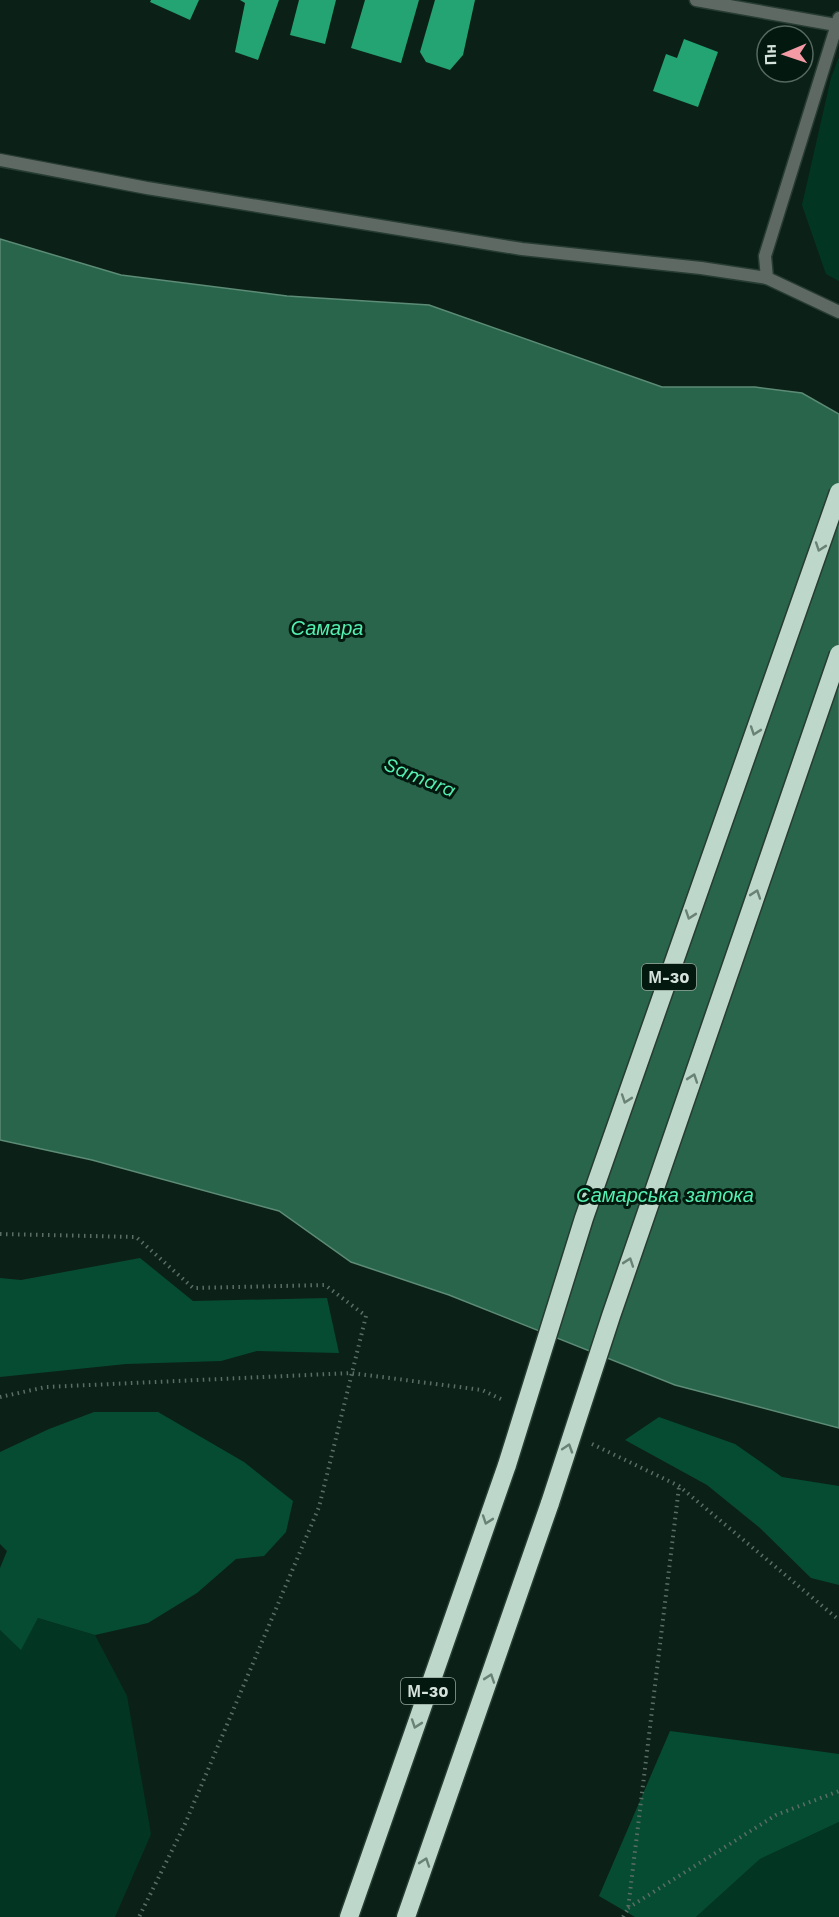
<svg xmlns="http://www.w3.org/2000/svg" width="839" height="1917" font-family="'Work Sans',sans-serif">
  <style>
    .green { fill: #023623 }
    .forest { fill: #064c33 }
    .water { fill: #28654b; stroke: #5c8b76; stroke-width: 1.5 }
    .building { fill: #24a373 }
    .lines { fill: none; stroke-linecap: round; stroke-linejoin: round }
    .lane-casing { stroke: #273c33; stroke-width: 15 }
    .street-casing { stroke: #273c33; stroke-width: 15 }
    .highway-casing { stroke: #273c33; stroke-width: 21 }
    .path { stroke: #5b6d64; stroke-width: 4; stroke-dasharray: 1.5 4.5; stroke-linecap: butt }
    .lane { stroke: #5f6964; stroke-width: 12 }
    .street { stroke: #5f6964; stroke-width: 12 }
    .highway { stroke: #bdd8ca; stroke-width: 18 }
    .highway-bridge-casing { stroke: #273c33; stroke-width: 21; stroke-linecap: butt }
    .highway-bridge { stroke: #bdd8ca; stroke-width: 18 }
    .oneway { stroke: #698275 }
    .labels { text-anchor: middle; stroke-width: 6; stroke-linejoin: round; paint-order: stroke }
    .shield { fill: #03180e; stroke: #97a69e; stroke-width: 1.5 }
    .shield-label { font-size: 16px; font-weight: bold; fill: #d6e3dc }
    .water-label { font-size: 20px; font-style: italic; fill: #54f0b0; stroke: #03180e }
  </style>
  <rect width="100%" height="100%" fill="#0b2117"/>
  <!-- green -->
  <g class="green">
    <polygon points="839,57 839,281 826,274 802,205 831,78"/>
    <polygon points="38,1618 95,1635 127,1696 151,1834 115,1917 0,1917 0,1630 21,1649"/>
    <polygon points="839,1822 839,1917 696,1917 760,1859"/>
  </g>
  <!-- forest -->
  <g class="forest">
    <polygon points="140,1258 193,1301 327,1298 339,1353 257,1351 221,1361 126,1364 0,1377 0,1278 21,1280"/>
    <polygon points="94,1412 158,1412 244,1462 293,1501 286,1532 264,1556 236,1559 197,1593 148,1623 95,1635 38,1618 21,1650 0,1630 0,1568 7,1551 0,1544 0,1452 49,1429"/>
    <polygon points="659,1417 735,1444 782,1477 839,1486 839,1585 811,1578 760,1528 707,1485 625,1440"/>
    <polygon points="670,1731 839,1754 839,1822 760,1859 696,1917 635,1917 599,1896"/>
  </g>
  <!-- water -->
  <polygon class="water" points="0,239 121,275 287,296 429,305 662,387 755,387 802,393 839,414 839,1428 675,1385 449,1295 351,1262 279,1211 92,1160 0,1140"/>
  <!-- building -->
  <g class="building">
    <polygon points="151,0 199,0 190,20 150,2"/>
    <polygon points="240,0 279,0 258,60 235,52 245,3"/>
    <polygon points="299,0 336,0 325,44 290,35"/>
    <polygon points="365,0 419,0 401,63 351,48"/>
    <polygon points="435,0 475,0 463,55 450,70 426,62 420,52"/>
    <polygon points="684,39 718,52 698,107 653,91 666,54 677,58"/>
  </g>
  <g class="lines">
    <!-- lane casing -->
    <g class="lane-casing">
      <polyline id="lane" points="0,160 147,188 522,249 701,268 767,278"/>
    </g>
    <!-- street casing -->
    <g class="street-casing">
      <g id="street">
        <polyline points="696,0 836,25"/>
        <polyline points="839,18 765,256 767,278 839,312"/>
      </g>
    </g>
    <!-- highway casing -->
    <g class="highway-casing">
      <g id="highway">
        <polyline points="349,1917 507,1465"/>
        <polyline points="406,1917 550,1503"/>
      </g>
    </g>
    <!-- path -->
    <g class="path">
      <polyline points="0,1234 136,1237 193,1288 325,1285 366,1316 319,1507 185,1824 139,1917"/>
      <polyline points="0,1397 46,1387 351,1373 482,1390 505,1401"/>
      <polyline points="592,1444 679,1486 839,1620"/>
      <polyline points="628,1908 776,1815 839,1791"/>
      <polyline points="623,1917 628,1909 679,1487"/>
    </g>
    <!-- lane -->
    <use href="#lane" class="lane"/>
    <!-- street -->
    <use href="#street" class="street"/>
    <!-- highway -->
    <use href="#highway" class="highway"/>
    <!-- highway-bridge casing -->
    <g class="highway-bridge-casing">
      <g id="highway-bridge">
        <polyline points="507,1465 584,1218 839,492"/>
        <polyline points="550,1503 611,1316 839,654"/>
      </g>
    </g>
    <!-- highway-bridge -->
    <use href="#highway-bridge" class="highway-bridge"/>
  </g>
  <!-- one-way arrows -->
  <defs><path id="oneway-chevron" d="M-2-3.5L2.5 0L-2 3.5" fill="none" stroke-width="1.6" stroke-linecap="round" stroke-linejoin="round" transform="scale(1.5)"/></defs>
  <g class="oneway">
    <use href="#oneway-chevron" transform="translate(820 547) rotate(109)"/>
    <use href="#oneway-chevron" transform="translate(755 731) rotate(109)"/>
    <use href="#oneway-chevron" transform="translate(756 894) rotate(-71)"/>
    <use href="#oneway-chevron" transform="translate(690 915) rotate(109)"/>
    <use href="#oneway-chevron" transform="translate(693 1078) rotate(-71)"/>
    <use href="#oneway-chevron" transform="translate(626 1099) rotate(109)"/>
    <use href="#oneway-chevron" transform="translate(629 1262) rotate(-71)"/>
    <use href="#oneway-chevron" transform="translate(568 1448) rotate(-72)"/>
    <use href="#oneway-chevron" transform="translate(487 1520) rotate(109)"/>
    <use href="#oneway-chevron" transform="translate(490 1678) rotate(-71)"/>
    <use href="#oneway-chevron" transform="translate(416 1724) rotate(109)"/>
    <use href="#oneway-chevron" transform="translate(425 1862) rotate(-71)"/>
  </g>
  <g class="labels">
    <!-- shield labels -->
    <g class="shield">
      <rect x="642" y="964" width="54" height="26" rx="4.5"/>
      <rect x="401" y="1678" width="54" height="26" rx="4.5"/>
    </g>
    <g class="shield-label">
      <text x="669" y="983">М-30</text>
      <text x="428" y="1697">М-30</text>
    </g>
    <!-- water labels -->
    <g class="water-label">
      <text x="327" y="635">Самара</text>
      <text transform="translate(420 777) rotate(22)" y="7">Samara</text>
      <text x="665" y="1202">Самарська затока</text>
    </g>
  </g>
  <!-- north arrow -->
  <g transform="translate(785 54) rotate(268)"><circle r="28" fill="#03180e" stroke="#576960" stroke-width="1.5"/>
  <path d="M0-4.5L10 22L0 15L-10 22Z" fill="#f49aa5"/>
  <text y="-9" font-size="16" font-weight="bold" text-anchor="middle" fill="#d6e3dc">Пн</text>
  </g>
</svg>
